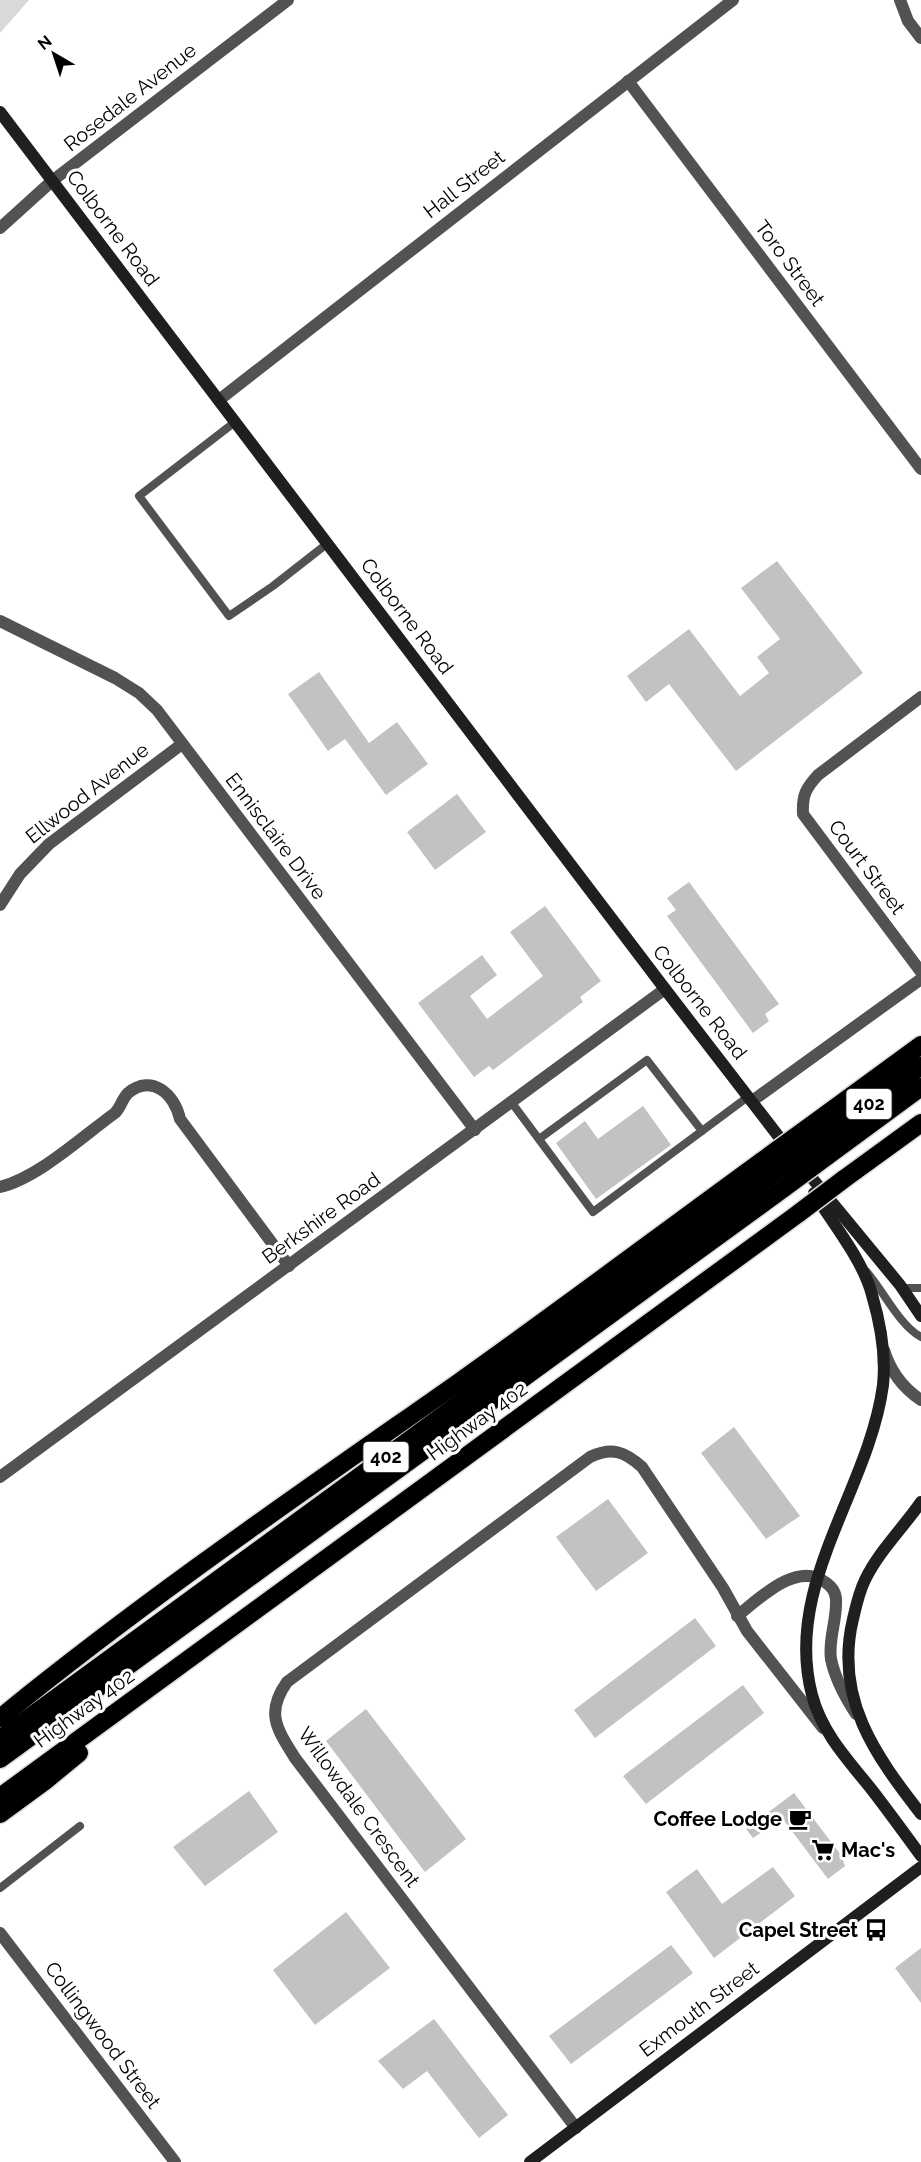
<svg xmlns="http://www.w3.org/2000/svg" width="921" height="2162" font-family="Raleway,sans-serif">
  <style>
    .green { fill: #d9d9d9 }
    .building { fill: #c2c2c2 }
    .lines { fill: none; stroke-linecap: round; stroke-linejoin: round }
    .highway-casing { stroke: #dbdbdb; stroke-width: 21 }
    .lane { stroke: #525252; stroke-width: 8 }
    .street { stroke: #525252; stroke-width: 12 }
    .secondary { stroke: #1f1f1f; stroke-width: 12 }
    .highway { stroke: #000; stroke-width: 18 }
    .highway-bridge-casing { stroke: #dbdbdb; stroke-width: 21; stroke-linecap: butt }
    .highway-bridge { stroke: #000; stroke-width: 18 }
    .labels { text-anchor: middle; stroke-width: 6; stroke-linejoin: round; paint-order: stroke }
    .shield { fill: #fff; stroke: #4c4c4c; stroke-width: 1.5 }
    .shield-label { font-size: 18px; font-weight: bold; fill: #000 }
    .street-label { font-size: 20px; fill: #000; stroke: #fff }
    .poi-label { font-size: 20px; font-weight: bold; fill: #000; stroke: #fff; text-anchor: end }
  </style>
  <rect width="100%" height="100%" fill="#fff"/>
  <!-- green -->
  <polygon class="green" points="0,0 29,0 0,33"/>
  <!-- building -->
  <g class="building">
    <polygon points="777,561 863,673 736,771 669,684 646,702 627,676 689,629 740,696 769,673 757,657 780,639 741,588"/>
    <polygon points="319,672 369,743 397,722 428,764 386,795 345,739 328,751 288,694"/>
    <polygon points="457,794 486,832 435,870 407,832"/>
    <polygon points="689,882 779,1004 765,1014 769,1021 753,1033 667,916 676,910 667,898"/>
    <polygon points="545,906 601,981 580,997 583,1002 493,1070 489,1066 474,1077 418,1003 482,955 497,975 470,996 487,1019 543,976 510,932"/>
    <polygon points="643,1106 671,1145 596,1199 556,1143 585,1121 598,1139"/>
    <polygon points="734,1427 800,1516 766,1539 701,1453"/>
    <polygon points="608,1499 648,1553 596,1591 556,1537"/>
    <polygon points="695,1618 716,1646 595,1738 574,1710"/>
    <polygon points="743,1685 764,1713 646,1804 623,1776"/>
    <polygon points="366,1709 466,1839 425,1872 326,1741"/>
    <polygon points="249,1791 278,1832 205,1886 173,1847"/>
    <polygon points="794,1793 841,1855 845,1866 828,1879 782,1818 753,1838 746,1829"/>
    <polygon points="773,1867 795,1896 714,1958 666,1892 697,1869 722,1904"/>
    <polygon points="346,1912 390,1968 315,2025 273,1970"/>
    <polygon points="671,1945 693,1973 571,2064 549,2036"/>
    <polygon points="921,1948 921,2003 895,1968"/>
    <polygon points="434,2019 508,2115 479,2138 427,2071 403,2089 378,2061"/>
  </g>
  <g class="lines">
    <!-- highway casing -->
    <g class="highway-casing">
      <g id="highway">
        <polyline points="806,1129 921,1045"/>
        <polyline points="816,1143 921,1066"/>
        <polyline points="826,1157 921,1087"/>
        <polyline points="844,1179 921,1123"/>
        <path d="M0,1718C146,1599 301,1493 455,1385C558,1312 659,1236 762,1161"/>
        <polyline points="0,1739 772,1175"/>
        <polyline points="0,1759 784,1188"/>
        <polyline points="0,1797 799,1213"/>
        <polyline points="0,1814 45,1781 79,1753"/>
      </g>
    </g>
    <!-- lane -->
    <g class="lane">
      <polyline points="235,422 139,496 229,616 273,586 328,543"/>
      <polyline points="512,1103 593,1212 749,1096"/>
      <polyline points="539,1139 647,1060 702,1131"/>
      <path d="M866,1271C883,1290 899,1325 921,1337"/>
      <polyline points="902,1288 921,1288"/>
      <polyline points="0,1888 80,1826"/>
    </g>
    <!-- street -->
    <g class="street">
      <polyline points="900,0 908,21 921,38"/>
      <polyline points="628,81 921,469"/>
      <polyline points="0,228 52,181 288,0"/>
      <polyline points="219,400 733,0"/>
      <polyline points="0,621 115,678 139,693 157,710 475,1130"/>
      <path d="M921,697L818,775C806,788 802,795 803,814L921,972"/>
      <polyline points="0,905 20,874 49,844 182,744"/>
      <polyline points="752,1101 921,979"/>
      <path d="M0,1187C38,1178 83,1136 115,1113C121,1107 122,1099 128,1093C152,1073 175,1095 180,1119L289,1266"/>
      <path d="M884,1350C890,1370 903,1388 921,1400"/>
      <polyline points="0,1477 665,989"/>
      <path d="M737,1616C759,1599 796,1561 825,1582C831,1586 836,1592 836,1600C837,1621 828,1639 831,1659C835,1679 845,1697 856,1714"/>
      <polyline points="0,1933 175,2162"/>
      <path d="M576,2128L295,1758C277,1729 265,1713 287,1682L590,1457C612,1447 624,1451 642,1467L723,1588L747,1631L823,1728"/>
    </g>
    <!-- secondary -->
    <g class="secondary">
      <polyline points="0,112 665,989 789,1150"/>
      <polyline points="802,1166 900,1285 921,1316"/>
      <path d="M814,1193C833,1224 863,1260 872,1295C880,1322 886,1356 883,1385C869,1490 783,1585 812,1695C822,1733 848,1760 872,1790C889,1812 905,1834 921,1856"/>
      <path d="M921,1502C903,1528 879,1551 865,1580C859,1592 856,1606 853,1619C834,1698 875,1755 921,1814"/>
      <polyline points="530,2162 921,1867"/>
    </g>
    <!-- highway -->
    <use href="#highway" class="highway"/>
    <!-- highway-bridge casing -->
    <g class="highway-bridge-casing">
      <g id="highway-bridge">
        <polyline points="762,1161 806,1129"/>
        <polyline points="772,1175 816,1143"/>
        <polyline points="784,1188 826,1157"/>
        <polyline points="799,1213 844,1179"/>
      </g>
    </g>
    <!-- highway-bridge -->
    <use href="#highway-bridge" class="highway-bridge"/>
  </g>
  <!-- icons -->
  <defs>
    <g id="cafe-bare" transform="scale(1.8)"><path d="M-5.5-4.5H6V0H3Q3 3.5 0 3.5H-2.5Q-5.5 3.5-5.5 0ZM3-3.2v2h1.7v-2ZM-6 4.5H4V6H-6Z" fill="#000" stroke="#fff" stroke-width="2.5" paint-order="stroke"/></g>
    <g id="supermarket-bare" transform="scale(1.8)"><path d="M-6-5.5h2.5l.6 2H6L4.5 2H-2.5L-4.4-4H-6ZM-1.5 3.2a1.3 1.3 0 1 0 .1 0ZM3 3.2a1.3 1.3 0 1 0 .1 0Z" fill="#000" stroke="#fff" stroke-width="2.5" paint-order="stroke"/></g>
    <g id="bus-bare" transform="scale(1.8)"><path d="M-5-6H5V4H4V6H2V4H-2V6H-4V4H-5ZM-3.5-4V0h7V-4ZM-3.5 1.2v1.5H-2V1.2ZM2 1.2v1.5H3.5V1.2Z" fill="#000" stroke="#fff" stroke-width="2.5" paint-order="stroke"/></g>
  </defs>
  <g fill-rule="evenodd">
    <use href="#cafe-bare" x="800" y="1819"/>
    <use href="#supermarket-bare" x="823" y="1850"/>
    <use href="#bus-bare" x="876" y="1930"/>
  </g>
  <g class="labels">
    <!-- shield labels -->
    <g class="shield">
      <rect x="846.5" y="1089" width="45" height="30" rx="4.5"/>
      <rect x="363.5" y="1442" width="45" height="30" rx="4.5"/>
    </g>
    <g class="shield-label">
      <text x="869" y="1110">402</text>
      <text x="386" y="1463">402</text>
    </g>
    <!-- street labels -->
    <g class="street-label">
      <text transform="translate(130 97) rotate(-38)" y="7">Rosedale Avenue</text>
      <text transform="translate(464 184) rotate(-38)" y="7">Hall Street</text>
      <text transform="translate(113 228) rotate(53)" y="7">Colborne Road</text>
      <text transform="translate(790 263) rotate(53)" y="7">Toro Street</text>
      <text transform="translate(407 616) rotate(53)" y="7">Colborne Road</text>
      <text transform="translate(87 793) rotate(-38)" y="7">Ellwood Avenue</text>
      <text transform="translate(276 836) rotate(53)" y="7">Ennisclaire Drive</text>
      <text transform="translate(867 867) rotate(53)" y="7">Court Street</text>
      <text transform="translate(700 1002) rotate(52)" y="7">Colborne Road</text>
      <text transform="translate(321 1218) rotate(-36)" y="7">Berkshire Road</text>
      <text transform="translate(477 1421) rotate(-36)" y="7">Highway 402</text>
      <text transform="translate(84 1708) rotate(-36)" y="7">Highway 402</text>
      <text transform="translate(359 1807) rotate(54)" y="7">Willowdale Crescent</text>
      <text transform="translate(699 2009) rotate(-37)" y="7">Exmouth Street</text>
      <text transform="translate(103 2035) rotate(53)" y="7">Collingwood Street</text>
    </g>
    <!-- poi labels -->
    <g class="poi-label">
      <text x="782" y="1826">Coffee Lodge</text>
      <text x="841" y="1857" text-anchor="start">Mac's</text>
      <text x="858" y="1937">Capel Street</text>
    </g>
  </g>
  <!-- north arrow -->
  <g transform="translate(54 54) rotate(321)" stroke="#ffffff" stroke-width="4.5" paint-order="stroke">
  <path d="M0-4.5L10 22L0 15L-10 22Z" fill="#000000"/>
  <text y="-9" font-size="16" font-weight="bold" text-anchor="middle" fill="#000000">N</text>
  </g>
</svg>
